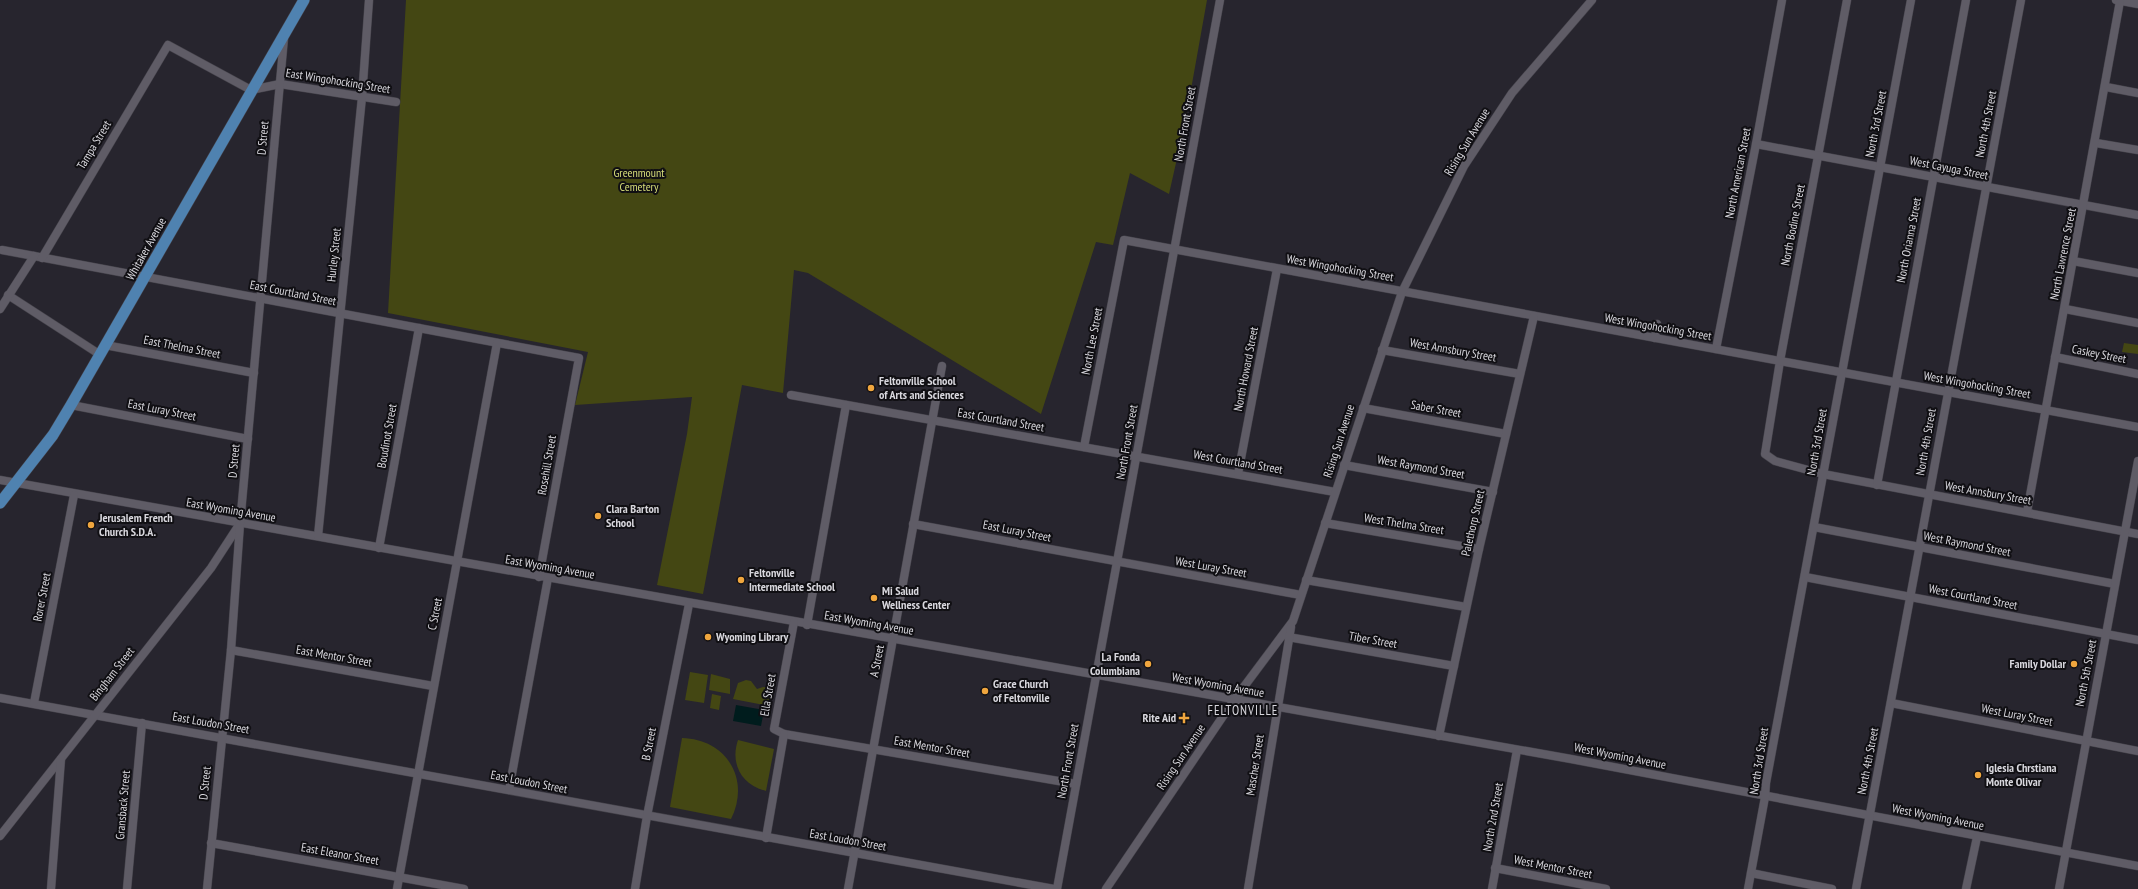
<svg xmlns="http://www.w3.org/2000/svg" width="2138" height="889" font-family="'PT Sans Narrow',sans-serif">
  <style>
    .green { fill: #444713 }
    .water { fill: #001c1d }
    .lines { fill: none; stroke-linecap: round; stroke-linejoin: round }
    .minor-casing { stroke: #44424a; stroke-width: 9 }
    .major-casing { stroke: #44424a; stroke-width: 12 }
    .minor { stroke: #5f5c66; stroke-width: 8 }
    .major { stroke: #4f82b0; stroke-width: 11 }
    .poi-dot { fill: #f0a63e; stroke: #100f13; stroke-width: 1.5 }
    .labels { text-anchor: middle; stroke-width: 4; stroke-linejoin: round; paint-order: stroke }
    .street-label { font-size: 12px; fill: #d8d7dd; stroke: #100f13 }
    .park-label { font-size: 12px; fill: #d7de7a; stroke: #100f13 }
    .poi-label { font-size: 12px; font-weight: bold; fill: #d8d7dd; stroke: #100f13; text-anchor: start }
    .neighbourhood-label { font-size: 13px; letter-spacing: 1px; fill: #d8d7dd; stroke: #100f13 }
  </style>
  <rect width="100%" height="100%" fill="#27252e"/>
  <!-- green -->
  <g class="green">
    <polygon points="406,0 1207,0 1185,123 1169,194 1130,173 1113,245 1096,242 1041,414 808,273 794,270 783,393 742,385 703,594 657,585 687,434 692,397 575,405 588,352 388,313"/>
    <polygon points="2124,343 2138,345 2138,354 2122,352"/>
    <polygon points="690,672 708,675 704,703 685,700"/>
    <polygon points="711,674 730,679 730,694 709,690"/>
    <polygon points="746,680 751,681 757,689 763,687 773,688 769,706 733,699 738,683"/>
    <polygon points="712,694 721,696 719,710 710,708"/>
    <path d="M682,738C726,739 751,779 731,819L670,807Z"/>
    <path d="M738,740L774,749L766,791C741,785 730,763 738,740Z"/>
  </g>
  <!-- water -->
  <polygon class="water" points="736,705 764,710 761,726 733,721"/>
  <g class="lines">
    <!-- minor casing -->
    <g class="minor-casing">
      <g id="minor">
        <polyline points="1847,0 1780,361 1765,454 1775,461 1823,474 2138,534"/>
        <polyline points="2116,0 2138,4"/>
        <polyline points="2106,87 2138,93"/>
        <polyline points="2096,143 2138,150"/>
        <polyline points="1756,144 2138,215"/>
        <polyline points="2,250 579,358 539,577"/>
        <polyline points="42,258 168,45 251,90 280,84 396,102"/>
        <polyline points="2073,261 2138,273"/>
        <polyline points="8,295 99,354"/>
        <polyline points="0,309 34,256"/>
        <polyline points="2065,309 2138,323"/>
        <polyline points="1655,338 1657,324"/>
        <polyline points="105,345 254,373"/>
        <polyline points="1716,349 1756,144 1782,0"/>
        <polyline points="1382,350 1520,374"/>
        <polyline points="2055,357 2138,374"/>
        <polyline points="791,395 1335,492"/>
        <polyline points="71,405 248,439"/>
        <polyline points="1363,408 1506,434"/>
        <polyline points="1084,447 1124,240 2138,427"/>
        <polyline points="1344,465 1493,492"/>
        <polyline points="1238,474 1277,269"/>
        <polyline points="0,480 1571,759 2138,866"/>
        <polyline points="1877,485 1966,0"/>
        <polyline points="2027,512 2120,1"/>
        <polyline points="1325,523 1479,549"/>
        <polyline points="913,524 1301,595"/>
        <polyline points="1814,527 2115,584"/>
        <polyline points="318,536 362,97 369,0"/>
        <polyline points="379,548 419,328"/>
        <polyline points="1805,577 2138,640"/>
        <polyline points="1306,580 1466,607"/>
        <polyline points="794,622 774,729 784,734 1076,784"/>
        <polyline points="807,625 846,405"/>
        <polyline points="1288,637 1454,666"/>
        <polyline points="231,650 433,686"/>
        <polyline points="0,698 1054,889"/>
        <polyline points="34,703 74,495"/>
        <polyline points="1891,703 2138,751"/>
        <polyline points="1439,736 1479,549 1534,316"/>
        <polyline points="509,790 548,578"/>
        <polyline points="0,836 211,568 239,525"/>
        <polyline points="766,838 784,734"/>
        <polyline points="211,843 464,889"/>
        <polyline points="1495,868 1606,889"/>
        <polyline points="1751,873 1832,889"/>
        <polyline points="51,889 61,759"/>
        <polyline points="127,889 142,723"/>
        <polyline points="207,889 231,650 240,524 284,38"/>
        <polyline points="397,889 497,343"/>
        <polyline points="635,889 647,816 689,604"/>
        <polyline points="848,889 942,366"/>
        <polyline points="1057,889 1220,0"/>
        <polyline points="1106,889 1234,700 1293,621 1402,292 1464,166 1512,93 1592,0"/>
        <polyline points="1248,889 1291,627"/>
        <polyline points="1492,889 1517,750"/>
        <polyline points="1748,889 1765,797 1766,783 1911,0"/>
        <polyline points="1856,889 2021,0"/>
        <polyline points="1966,889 1977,837"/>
        <polyline points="2059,889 2138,461"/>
      </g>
    </g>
    <!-- major casing -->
    <g class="major-casing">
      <polyline id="major" points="0,503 53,435 71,405 304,0"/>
    </g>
    <!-- minor -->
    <use href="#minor" class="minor"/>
    <!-- major -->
    <use href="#major" class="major"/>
  </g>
  <!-- markers -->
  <g class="poi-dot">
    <circle cx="871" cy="388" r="4"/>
    <circle cx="598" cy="516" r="4"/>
    <circle cx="91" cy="525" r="4"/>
    <circle cx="741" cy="580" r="4"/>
    <circle cx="874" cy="598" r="4"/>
    <circle cx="708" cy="637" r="4"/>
    <circle cx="1148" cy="664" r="4"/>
    <circle cx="2074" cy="664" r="4"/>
    <circle cx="985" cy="691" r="4"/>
    <path d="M1182 712h4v4h4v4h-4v4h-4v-4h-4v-4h4z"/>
    <circle cx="1978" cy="775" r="4"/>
  </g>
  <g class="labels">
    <!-- street labels -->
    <g class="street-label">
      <text transform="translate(338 81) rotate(9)" y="4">East Wingohocking Street</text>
      <text transform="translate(1185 124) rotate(-80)" y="4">North Front Street</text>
      <text transform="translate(1876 124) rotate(-79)" y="4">North 3rd Street</text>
      <text transform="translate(1986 124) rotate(-79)" y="4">North 4th Street</text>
      <text transform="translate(263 138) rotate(-85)" y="4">D Street</text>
      <text transform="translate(1467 142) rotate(-59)" y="4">Rising Sun Avenue</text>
      <text transform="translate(94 145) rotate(-59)" y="4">Tampa Street</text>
      <text transform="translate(1949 168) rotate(11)" y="4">West Cayuga Street</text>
      <text transform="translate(1738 173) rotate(-79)" y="4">North American Street</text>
      <text transform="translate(1793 225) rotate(-79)" y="4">North Bodine Street</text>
      <text transform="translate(1909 240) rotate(-79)" y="4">North Orianna Street</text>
      <text transform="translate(146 249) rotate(-61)" y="4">Whitaker Avenue</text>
      <text transform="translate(2063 254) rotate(-79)" y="4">North Lawrence Street</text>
      <text transform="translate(334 255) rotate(-84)" y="4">Hurley Street</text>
      <text transform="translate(1340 268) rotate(10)" y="4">West Wingohocking Street</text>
      <text transform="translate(293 293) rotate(11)" y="4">East Courtland Street</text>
      <text transform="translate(1658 327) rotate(10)" y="4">West Wingohocking Street</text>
      <text transform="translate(1092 341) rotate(-79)" y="4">North Lee Street</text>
      <text transform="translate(182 347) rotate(11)" y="4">East Thelma Street</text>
      <text transform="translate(1453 350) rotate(10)" y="4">West Annsbury Street</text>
      <text transform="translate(2099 354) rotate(11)" y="4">Caskey Street</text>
      <text transform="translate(1246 369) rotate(-79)" y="4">North Howard Street</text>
      <text transform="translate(1977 385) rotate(10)" y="4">West Wingohocking Street</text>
      <text transform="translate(1436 409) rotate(10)" y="4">Saber Street</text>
      <text transform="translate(162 410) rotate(11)" y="4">East Luray Street</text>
      <text transform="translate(1001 420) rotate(10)" y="4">East Courtland Street</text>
      <text transform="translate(387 436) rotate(-80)" y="4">Boudinot Street</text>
      <text transform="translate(1339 441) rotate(-72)" y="4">Rising Sun Avenue</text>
      <text transform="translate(1127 442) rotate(-80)" y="4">North Front Street</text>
      <text transform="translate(1817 442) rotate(-80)" y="4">North 3rd Street</text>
      <text transform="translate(1926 442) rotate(-80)" y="4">North 4th Street</text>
      <text transform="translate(234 461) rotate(-85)" y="4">D Street</text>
      <text transform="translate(1238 462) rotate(10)" y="4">West Courtland Street</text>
      <text transform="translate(547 465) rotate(-80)" y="4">Rosehill Street</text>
      <text transform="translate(1421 467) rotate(10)" y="4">West Raymond Street</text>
      <text transform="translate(1988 493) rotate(10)" y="4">West Annsbury Street</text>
      <text transform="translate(231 510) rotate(10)" y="4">East Wyoming Avenue</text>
      <text transform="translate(1473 523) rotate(-77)" y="4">Palethorp Street</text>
      <text transform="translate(1404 524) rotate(9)" y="4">West Thelma Street</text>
      <text transform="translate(1017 531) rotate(11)" y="4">East Luray Street</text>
      <text transform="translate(1967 544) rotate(11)" y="4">West Raymond Street</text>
      <text transform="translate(550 567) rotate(10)" y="4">East Wyoming Avenue</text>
      <text transform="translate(1211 567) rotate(10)" y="4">West Luray Street</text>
      <text transform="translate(42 597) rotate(-79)" y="4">Rorer Street</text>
      <text transform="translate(1973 597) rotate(11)" y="4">West Courtland Street</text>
      <text transform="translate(435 614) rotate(-79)" y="4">C Street</text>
      <text transform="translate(869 623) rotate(10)" y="4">East Wyoming Avenue</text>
      <text transform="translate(1373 640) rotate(10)" y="4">Tiber Street</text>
      <text transform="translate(334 656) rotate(10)" y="4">East Mentor Street</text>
      <text transform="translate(877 661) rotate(-79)" y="4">A Street</text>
      <text transform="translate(2086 673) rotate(-79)" y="4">North 5th Street</text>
      <text transform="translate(112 674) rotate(-52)" y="4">Bingham Street</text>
      <text transform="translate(1218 685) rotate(10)" y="4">West Wyoming Avenue</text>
      <text transform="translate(768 695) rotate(-80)" y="4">Ella Street</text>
      <text transform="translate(2017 715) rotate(11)" y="4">West Luray Street</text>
      <text transform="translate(211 723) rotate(10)" y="4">East Loudon Street</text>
      <text transform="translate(649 744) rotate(-79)" y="4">B Street</text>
      <text transform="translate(932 747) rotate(10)" y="4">East Mentor Street</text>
      <text transform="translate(1620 756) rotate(11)" y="4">West Wyoming Avenue</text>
      <text transform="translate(1181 757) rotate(-56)" y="4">Rising Sun Avenue</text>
      <text transform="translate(1068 761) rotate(-80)" y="4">North Front Street</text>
      <text transform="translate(1759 761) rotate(-81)" y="4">North 3rd Street</text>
      <text transform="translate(1868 761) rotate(-79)" y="4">North 4th Street</text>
      <text transform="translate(1255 765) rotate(-81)" y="4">Mascher Street</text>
      <text transform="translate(529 782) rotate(11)" y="4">East Loudon Street</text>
      <text transform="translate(205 783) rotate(-84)" y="4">D Street</text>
      <text transform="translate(123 805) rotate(-85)" y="4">Gransback Street</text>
      <text transform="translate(1493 817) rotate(-80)" y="4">North 2nd Street</text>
      <text transform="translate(1938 817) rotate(11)" y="4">West Wyoming Avenue</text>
      <text transform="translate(848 840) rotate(10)" y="4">East Loudon Street</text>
      <text transform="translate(340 854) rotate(10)" y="4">East Eleanor Street</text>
      <text transform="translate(1553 867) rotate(11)" y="4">West Mentor Street</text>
    </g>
    <!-- park labels -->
    <g class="park-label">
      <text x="639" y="177">Greenmount<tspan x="639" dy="14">Cemetery</tspan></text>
    </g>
    <!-- poi labels -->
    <g class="poi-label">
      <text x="879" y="385">Feltonville School<tspan x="879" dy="14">of Arts and Sciences</tspan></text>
      <text x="606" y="513">Clara Barton<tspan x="606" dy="14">School</tspan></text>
      <text x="99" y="522">Jerusalem French<tspan x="99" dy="14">Church S.D.A.</tspan></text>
      <text x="749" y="577">Feltonville<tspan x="749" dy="14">Intermediate School</tspan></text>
      <text x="882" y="595">Mi Salud<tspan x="882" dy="14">Wellness Center</tspan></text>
      <text x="716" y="641">Wyoming Library</text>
      <text x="1140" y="661" text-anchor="end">La Fonda<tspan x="1140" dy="14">Columbiana</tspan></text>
      <text x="2066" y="668" text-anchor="end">Family Dollar</text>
      <text x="993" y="688">Grace Church<tspan x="993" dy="14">of Feltonville</tspan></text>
      <text x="1176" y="722" text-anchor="end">Rite Aid</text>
      <text x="1986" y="772">Iglesia Chrstiana<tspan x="1986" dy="14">Monte Olivar</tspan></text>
    </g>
    <!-- neighbourhood labels -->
    <g class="neighbourhood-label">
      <text x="1243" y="715">FELTONVILLE</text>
    </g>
  </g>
</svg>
